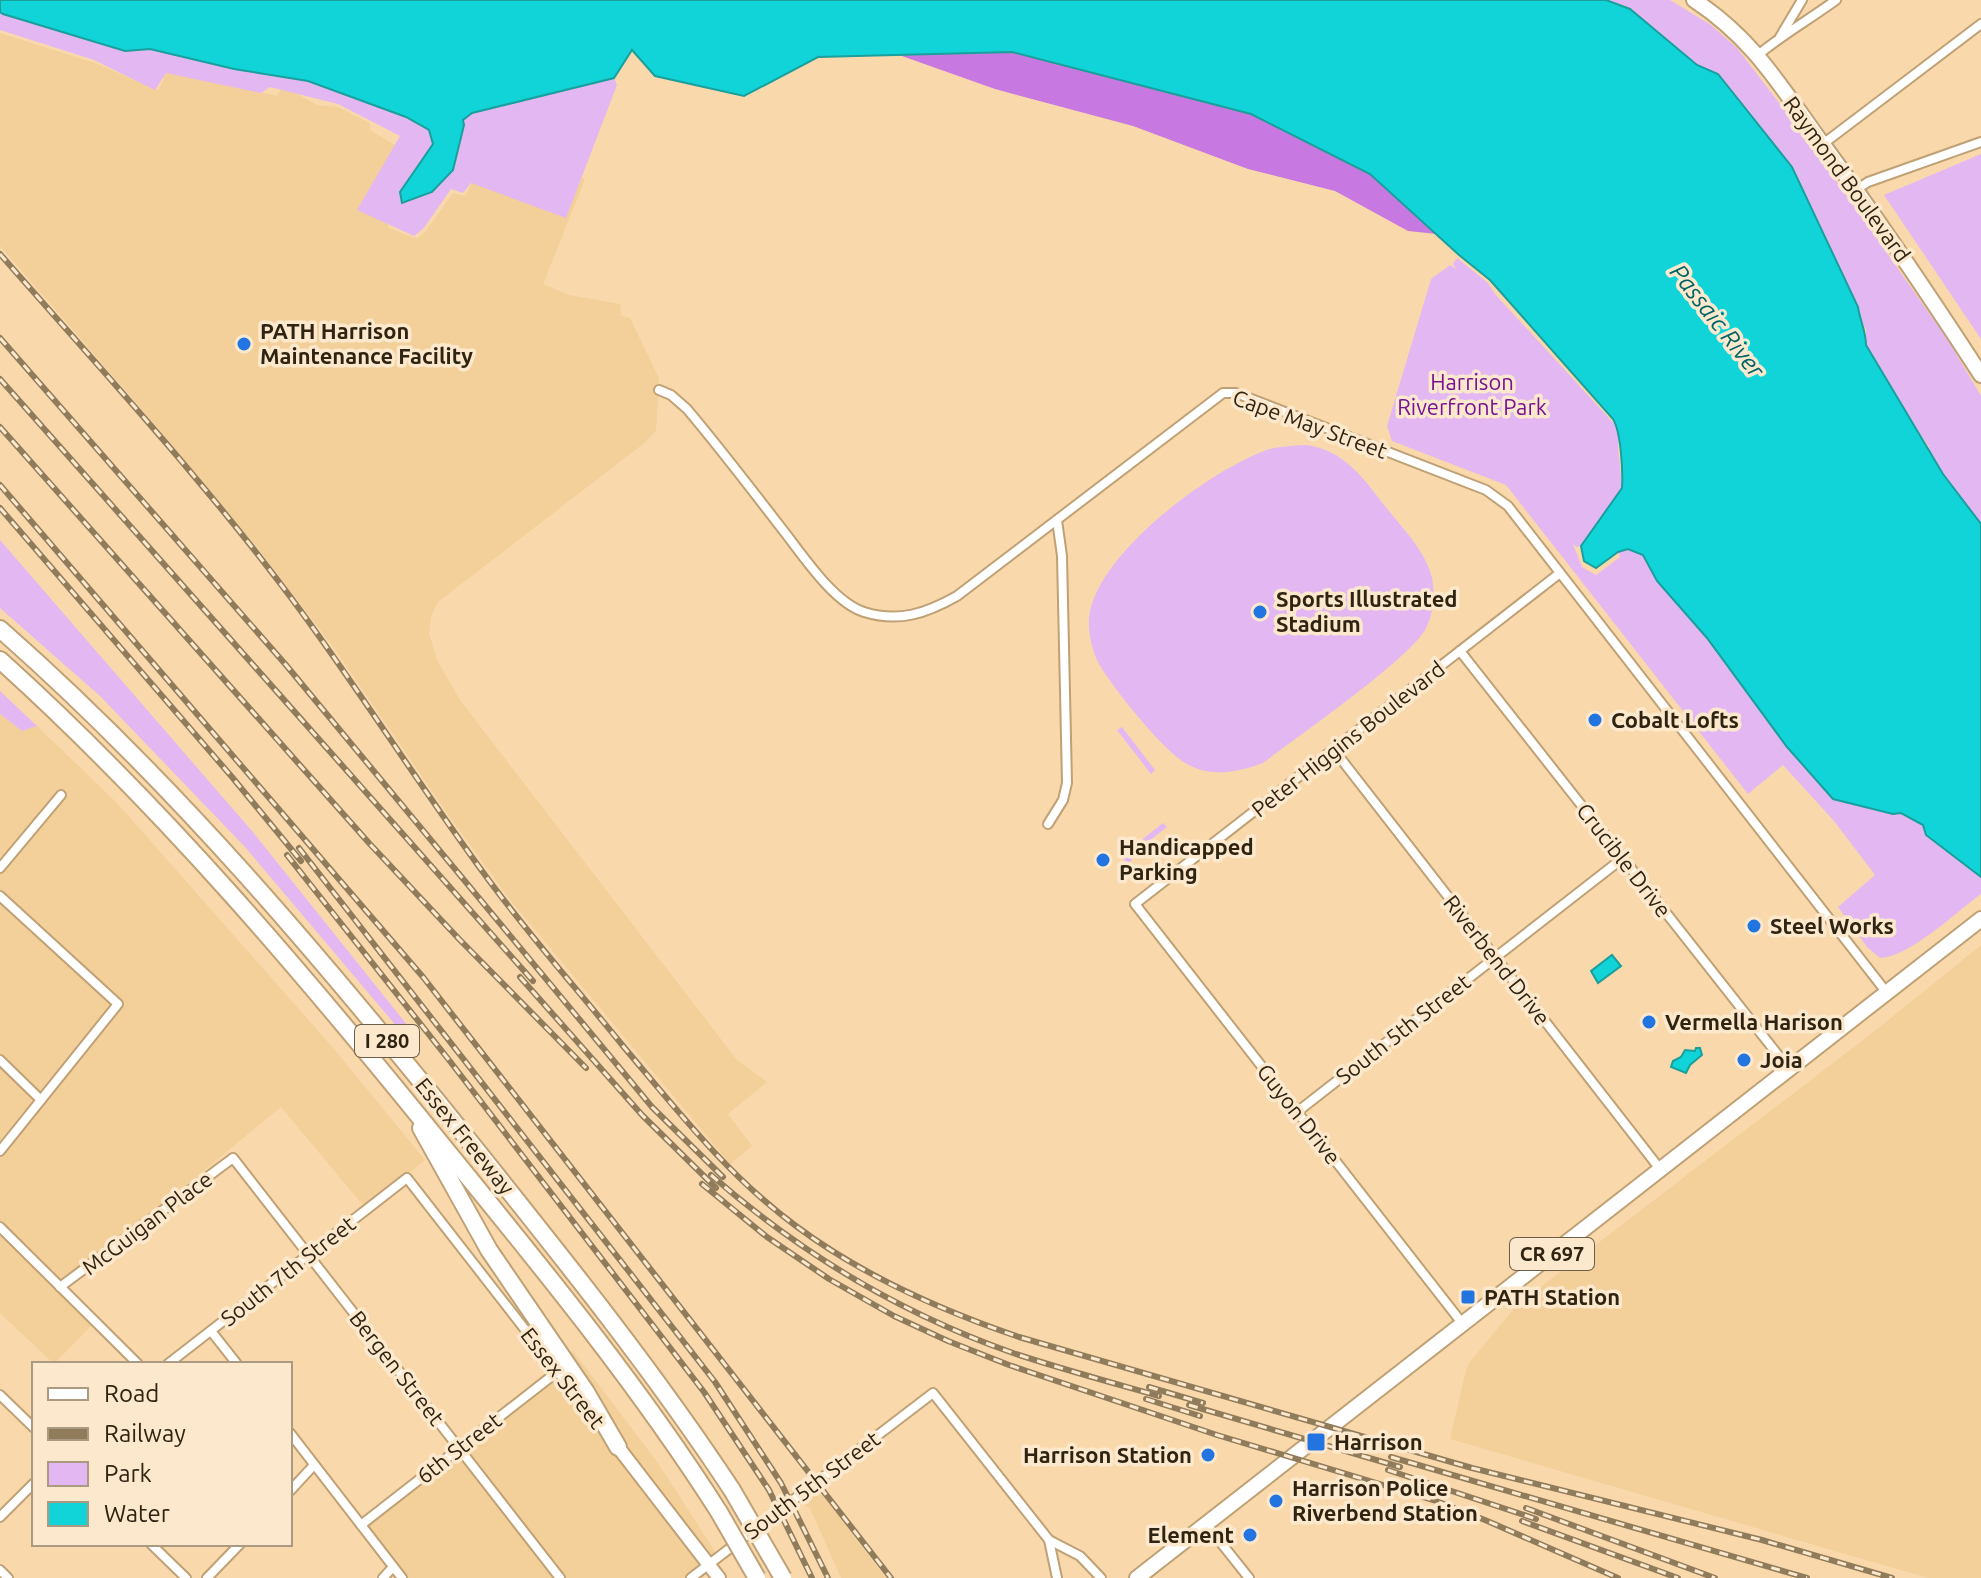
<svg xmlns="http://www.w3.org/2000/svg" width="1981" height="1578" font-family="Ubuntu,sans-serif">
  <style>
    .built { fill: #f3cf9a }
    .green { fill: #e3b8f2 }
    .forest { fill: #c779e1 }
    .water { fill: #10d4d8; stroke: #199f9c; stroke-width: 2 }
    .lines { fill: none; stroke-linecap: round; stroke-linejoin: round }
    .street-casing { stroke: #bfa175; stroke-width: 12 }
    .secondary-casing { stroke: #bfa175; stroke-width: 16 }
    .primary-casing { stroke: #bfa175; stroke-width: 18 }
    .highway-casing { stroke: #bfa175; stroke-width: 20 }
    .street { stroke: #fff; stroke-width: 8 }
    .secondary { stroke: #fff; stroke-width: 12 }
    .primary { stroke: #fff; stroke-width: 14 }
    .highway { stroke: #fff; stroke-width: 16 }
    .rail-casing { stroke: #907b5b; stroke-width: 6 }
    .rail { stroke: #fce9cd; stroke-width: 3; stroke-dasharray: 9; stroke-linecap: butt }
    .highway-bridge-casing { stroke: #bfa175; stroke-width: 20; stroke-linecap: butt }
    .highway-bridge { stroke: #fff; stroke-width: 16 }
    .poi-dot { fill: #2275e0; stroke: #fce9cd; stroke-width: 3 }
    .labels { text-anchor: middle; stroke-width: 7; stroke-linejoin: round; paint-order: stroke }
    .shield { fill: #fce9cd; stroke: #6c5e49; stroke-width: 2 }
    .shield-label { font-size: 20px; font-weight: bold; fill: #2f2311 }
    .street-label { font-size: 22px; fill: #2f2311; stroke: #fce9cd }
    .poi-label { font-size: 22px; font-weight: bold; fill: #2f2311; stroke: #fce9cd; text-anchor: start }
    .park-label { font-size: 22px; fill: #781194; stroke: #fce9cd }
    .water-label { font-size: 24px; font-style: italic; fill: #006466; stroke: #fce9cd }
  </style>
  <rect width="100%" height="100%" fill="#f9d9ab"/>
  <!-- built -->
  <g class="built">
    <polygon points="0,33 95,63 158,90 163,81 164,71 277,96 283,86 317,105 338,107 370,123 370,130 398,147 382,209 389,228 417,239 426,231 453,193 465,196 492,144 585,179 543,284 569,295 620,304 621,316 630,318 659,378 656,431 643,444 438,602 431,617 429,633 437,660 460,700 737,1060 767,1082 728,1114 752,1146 730,1164 511,901 449,816 334,648 255,545 133,399 0,246"/>
    <polygon points="0,714 22,731 37,726 117,803 335,1050 425,1160 366,1209 281,1107 59,1290 94,1323 54,1364 0,1313"/>
    <polygon points="1981,945 1981,1578 1928,1578 1450,1439 1465,1374 1469,1363 1516,1306 1876,1030"/>
    <polygon points="573,1351 658,1463 716,1553 684,1578 404,1578 360,1520"/>
    <polygon points="819,1491 886,1578 841,1578 810,1508 802,1504"/>
  </g>
  <!-- green -->
  <g class="green">
    <polygon points="1606,0 1670,0 1711,25 1737,48 1806,138 1948,340 1981,396 1981,524 1943,474 1928,450 1929,447 1906,413 1866,345 1866,329 1860,319 1858,307 1718,74 1697,65 1630,9"/>
    <polygon points="0,12 125,51 150,49 234,69 308,81 406,117 429,130 433,144 409,177 432,192 453,170 464,125 463,120 472,113 614,78 617,85 566,218 471,183 463,193 451,189 424,228 414,236 357,210 400,136 338,104 270,87 261,93 166,73 155,90 94,60 0,30"/>
    <polygon points="1981,154 1981,339 1884,195"/>
    <path d="M1457,258L1488,283L1495,294L1620,430L1618,445L1622,488L1581,546L1577,547L1573,544L1582,567L1596,575L1620,557L1618,552L1628,549L1643,555L1657,581L1707,638L1787,747L1833,799L1893,814L1901,813L1923,825L1927,835L1981,877V894C1956,912 1910,957 1880,958L1867,947L1838,907L1875,875L1834,821L1783,765L1748,794L1506,485L1392,441L1387,426L1431,279L1450,265L1456,269L1453,264Z"/>
    <path d="M1306,445C1346,450 1365,481 1389,511C1405,531 1426,552 1432,578C1435,594 1434,611 1427,626C1416,655 1294,739 1263,763C1239,772 1211,778 1187,764C1164,752 1113,688 1099,664C1092,651 1088,632 1089,618C1095,555 1208,472 1264,451C1277,446 1291,446 1306,445Z"/>
    <polygon points="0,540 252,831 416,1036 409,1041 245,847 100,696 0,608"/>
    <polygon points="0,691 37,726 22,731 0,714"/>
    <polygon points="1122,727 1155,770 1151,774 1117,730"/>
    <polygon points="1163,823 1167,827 1144,845 1128,864 1121,856"/>
  </g>
  <!-- forest -->
  <polygon class="forest" points="1012,52 1251,114 1370,174 1437,234 1408,231 1335,191 1248,169 1133,126 995,89 899,55"/>
  <!-- water -->
  <g class="water">
    <path d="M0,0H1606L1630,9L1697,65L1718,74L1792,167L1858,307C1860,321 1866,331 1866,345L1943,474L1981,524V877L1926,835L1923,825L1901,813L1893,814L1833,799L1787,747L1707,638L1657,581L1643,555L1628,549L1618,552L1596,568L1584,561L1581,546L1622,488C1623,471 1621,432 1613,419L1490,280L1459,255L1370,174L1251,114L1012,52L818,57L744,96L655,76L632,50L614,78L472,113L463,120L464,125L453,170L432,192L402,203L400,192L433,144L429,130L406,117L308,81L234,69L150,49L125,51L3,14L0,12Z"/>
    <polygon points="1612,955 1621,966 1598,983 1591,971"/>
    <polygon points="1696,1048 1700,1048 1702,1055 1690,1065 1686,1073 1671,1067 1673,1061 1681,1057 1685,1050 1695,1051"/>
  </g>
  <g class="lines">
    <!-- street casing -->
    <g class="street-casing">
      <g id="street">
        <polyline points="1780,37 1802,0"/>
        <path d="M1758,55C1782,35 1810,19 1836,0"/>
        <polyline points="1823,144 1981,24"/>
        <polyline points="1857,189 1868,182 1981,142"/>
        <path d="M659,390L671,395L687,409C719,447 749,486 779,525C800,551 832,602 864,612C899,623 927,613 957,596L1223,393H1236L1486,490L1508,506L1887,993"/>
        <polyline points="1460,651 1789,1069"/>
        <polyline points="1334,750 1660,1169"/>
        <polyline points="1048,824 1063,800 1067,783 1062,556 1057,520"/>
        <polyline points="0,868 61,795"/>
        <polyline points="0,896 118,1004 0,1151"/>
        <polyline points="0,1060 41,1100"/>
        <polyline points="1297,1112 1623,858"/>
        <polyline points="0,1227 138,1364"/>
        <polyline points="60,1287 233,1158 560,1578"/>
        <polyline points="1462,1323 1135,904 1560,573"/>
        <polyline points="211,1331 237,1364"/>
        <polyline points="168,1364 407,1178 594,1418"/>
        <polyline points="0,1395 34,1428"/>
        <polyline points="290,1433 402,1578"/>
        <polyline points="290,1491 314,1465"/>
        <polyline points="0,1517 34,1483"/>
        <polyline points="1206,1524 1249,1578"/>
        <polyline points="361,1525 557,1372"/>
        <polyline points="1049,1540 1080,1556 1101,1578"/>
        <polyline points="151,1544 186,1578"/>
        <polyline points="0,1570 8,1578"/>
        <polyline points="207,1578 240,1544"/>
        <polyline points="383,1578 393,1567"/>
        <polyline points="691,1578 933,1393 1049,1540 1057,1578"/>
      </g>
    </g>
    <!-- secondary casing -->
    <g class="secondary-casing">
      <polyline id="secondary" points="618,1447 719,1578"/>
    </g>
    <!-- primary casing -->
    <g class="primary-casing">
      <g id="primary">
        <path d="M1694,0C1752,38 1779,84 1819,139C1876,216 1929,295 1981,375"/>
        <polyline points="1137,1578 1981,919"/>
      </g>
    </g>
    <!-- highway casing -->
    <g class="highway-casing">
      <g id="highway">
        <path d="M0,629C173,781 322,958 466,1137C558,1252 651,1367 732,1490"/>
        <path d="M0,660C163,807 305,975 443,1146C539,1264 637,1383 719,1512"/>
        <polyline points="421,1128 489,1250 586,1392 618,1447"/>
      </g>
    </g>
    <!-- street -->
    <use href="#street" class="street"/>
    <!-- secondary -->
    <use href="#secondary" class="secondary"/>
    <!-- primary -->
    <use href="#primary" class="primary"/>
    <!-- highway -->
    <use href="#highway" class="highway"/>
    <!-- rail casing -->
    <g class="rail-casing">
      <g id="rail">
        <path d="M0,254C103,372 210,487 303,614C365,699 422,789 485,875C528,934 577,989 623,1046C677,1110 728,1176 796,1226C863,1276 940,1310 1019,1337L1472,1468L1762,1540L1892,1578"/>
        <polyline points="0,338 286,665 652,1107 723,1177"/>
        <polyline points="0,379 533,981"/>
        <polyline points="0,427 369,843 459,939 586,1068"/>
        <polyline points="0,485 423,977 891,1578"/>
        <polyline points="0,508 232,777 301,861"/>
        <polyline points="299,848 715,1382 781,1483 828,1578"/>
        <polyline points="287,855 449,1060 704,1392 769,1490 812,1578"/>
        <polyline points="520,977 642,1115 716,1188"/>
        <path d="M711,1175C800,1253 902,1314 1013,1353C1061,1369 1110,1382 1159,1396"/>
        <polyline points="702,1184 767,1237 829,1279 894,1316 948,1341 1009,1365 1217,1435 1436,1501 1485,1520 1618,1578"/>
        <polyline points="1149,1387 1203,1403"/>
        <polyline points="1146,1399 1200,1416"/>
        <polyline points="1189,1405 1400,1467"/>
        <polyline points="1391,1457 1807,1578"/>
        <polyline points="1388,1470 1536,1519"/>
        <polyline points="1526,1508 1715,1578"/>
        <polyline points="1522,1521 1678,1578"/>
      </g>
    </g>
    <!-- rail -->
    <use href="#rail" class="rail"/>
    <!-- highway-bridge casing -->
    <g class="highway-bridge-casing">
      <g id="highway-bridge">
        <polyline points="732,1490 783,1578"/>
        <polyline points="719,1512 757,1578"/>
      </g>
    </g>
    <!-- highway-bridge -->
    <use href="#highway-bridge" class="highway-bridge"/>
  </g>
  <!-- markers -->
  <g class="poi-dot">
    <circle cx="244" cy="344" r="8"/>
    <circle cx="1260" cy="612" r="8"/>
    <circle cx="1595" cy="720" r="8"/>
    <circle cx="1103" cy="860" r="8"/>
    <circle cx="1754" cy="926" r="8"/>
    <circle cx="1649" cy="1022" r="8"/>
    <circle cx="1744" cy="1060" r="8"/>
    <rect x="1460" y="1289" width="16" height="16" rx="4"/>
    <rect x="1306" y="1432" width="20" height="20" rx="4"/>
    <circle cx="1208" cy="1455" r="8"/>
    <circle cx="1276" cy="1501" r="8"/>
    <circle cx="1250" cy="1535" r="8"/>
  </g>
  <g class="labels">
    <!-- shield labels -->
    <g class="shield">
      <rect x="355" y="1025" width="64" height="32" rx="6"/>
      <rect x="1510" y="1238" width="84" height="32" rx="6"/>
    </g>
    <g class="shield-label">
      <text x="387" y="1048">I 280</text>
      <text x="1552" y="1261">CR 697</text>
    </g>
    <!-- street labels -->
    <g class="street-label">
      <text transform="translate(1847 179) rotate(54)" y="8">Raymond Boulevard</text>
      <text transform="translate(1310 424) rotate(20)" y="8">Cape May Street</text>
      <text transform="translate(1348 739) rotate(-38)" y="8">Peter Higgins Boulevard</text>
      <text transform="translate(1624 860) rotate(52)" y="8">Crucible Drive</text>
      <text transform="translate(1497 960) rotate(52)" y="8">Riverbend Drive</text>
      <text transform="translate(1403 1029) rotate(-38)" y="8">South 5th Street</text>
      <text transform="translate(1299 1114) rotate(52)" y="8">Guyon Drive</text>
      <text transform="translate(465 1136) rotate(51)" y="8">Essex Freeway</text>
      <text transform="translate(147 1223) rotate(-37)" y="8">McGuigan Place</text>
      <text transform="translate(288 1271) rotate(-38)" y="8">South 7th Street</text>
      <text transform="translate(397 1368) rotate(52)" y="8">Bergen Street</text>
      <text transform="translate(563 1378) rotate(52)" y="8">Essex Street</text>
      <text transform="translate(459 1448) rotate(-38)" y="8">6th Street</text>
      <text transform="translate(812 1485) rotate(-37)" y="8">South 5th Street</text>
    </g>
    <!-- poi labels -->
    <g class="poi-label">
      <text x="260" y="339">PATH Harrison<tspan x="260" dy="25">Maintenance Facility</tspan></text>
      <text x="1276" y="607">Sports Illustrated<tspan x="1276" dy="25">Stadium</tspan></text>
      <text x="1611" y="728">Cobalt Lofts</text>
      <text x="1119" y="855">Handicapped<tspan x="1119" dy="25">Parking</tspan></text>
      <text x="1770" y="934">Steel Works</text>
      <text x="1665" y="1030">Vermella Harison</text>
      <text x="1760" y="1068">Joia</text>
      <text x="1484" y="1305">PATH Station</text>
      <text x="1334" y="1450">Harrison</text>
      <text x="1192" y="1463" text-anchor="end">Harrison Station</text>
      <text x="1292" y="1496">Harrison Police<tspan x="1292" dy="25">Riverbend Station</tspan></text>
      <text x="1234" y="1543" text-anchor="end">Element</text>
    </g>
    <!-- park labels -->
    <g class="park-label">
      <text x="1472" y="390">Harrison<tspan x="1472" dy="25">Riverfront Park</tspan></text>
    </g>
    <!-- water labels -->
    <g class="water-label">
      <text transform="translate(1717 321) rotate(52)" y="8">Passaic River</text>
    </g>
  </g>
  <!-- legend -->
  <rect x="32" y="1362" width="260" height="184" fill="#fce9cd" stroke="#aa9a82" stroke-width="2"/>
  <rect x="48" y="1388" width="40" height="12" fill="#ffffff" stroke="#aa9a82" stroke-width="2"/>
  <text x="104" y="1402" font-size="24" fill="#2f2311">Road</text>
  <rect x="48" y="1428" width="40" height="12" fill="#907b5b" stroke="#aa9a82" stroke-width="2"/>
  <text x="104" y="1442" font-size="24" fill="#2f2311">Railway</text>
  <rect x="48" y="1462" width="40" height="24" fill="#e3b8f2" stroke="#aa9a82" stroke-width="2"/>
  <text x="104" y="1482" font-size="24" fill="#2f2311">Park</text>
  <rect x="48" y="1502" width="40" height="24" fill="#10d4d8" stroke="#aa9a82" stroke-width="2"/>
  <text x="104" y="1522" font-size="24" fill="#2f2311">Water</text>
</svg>
